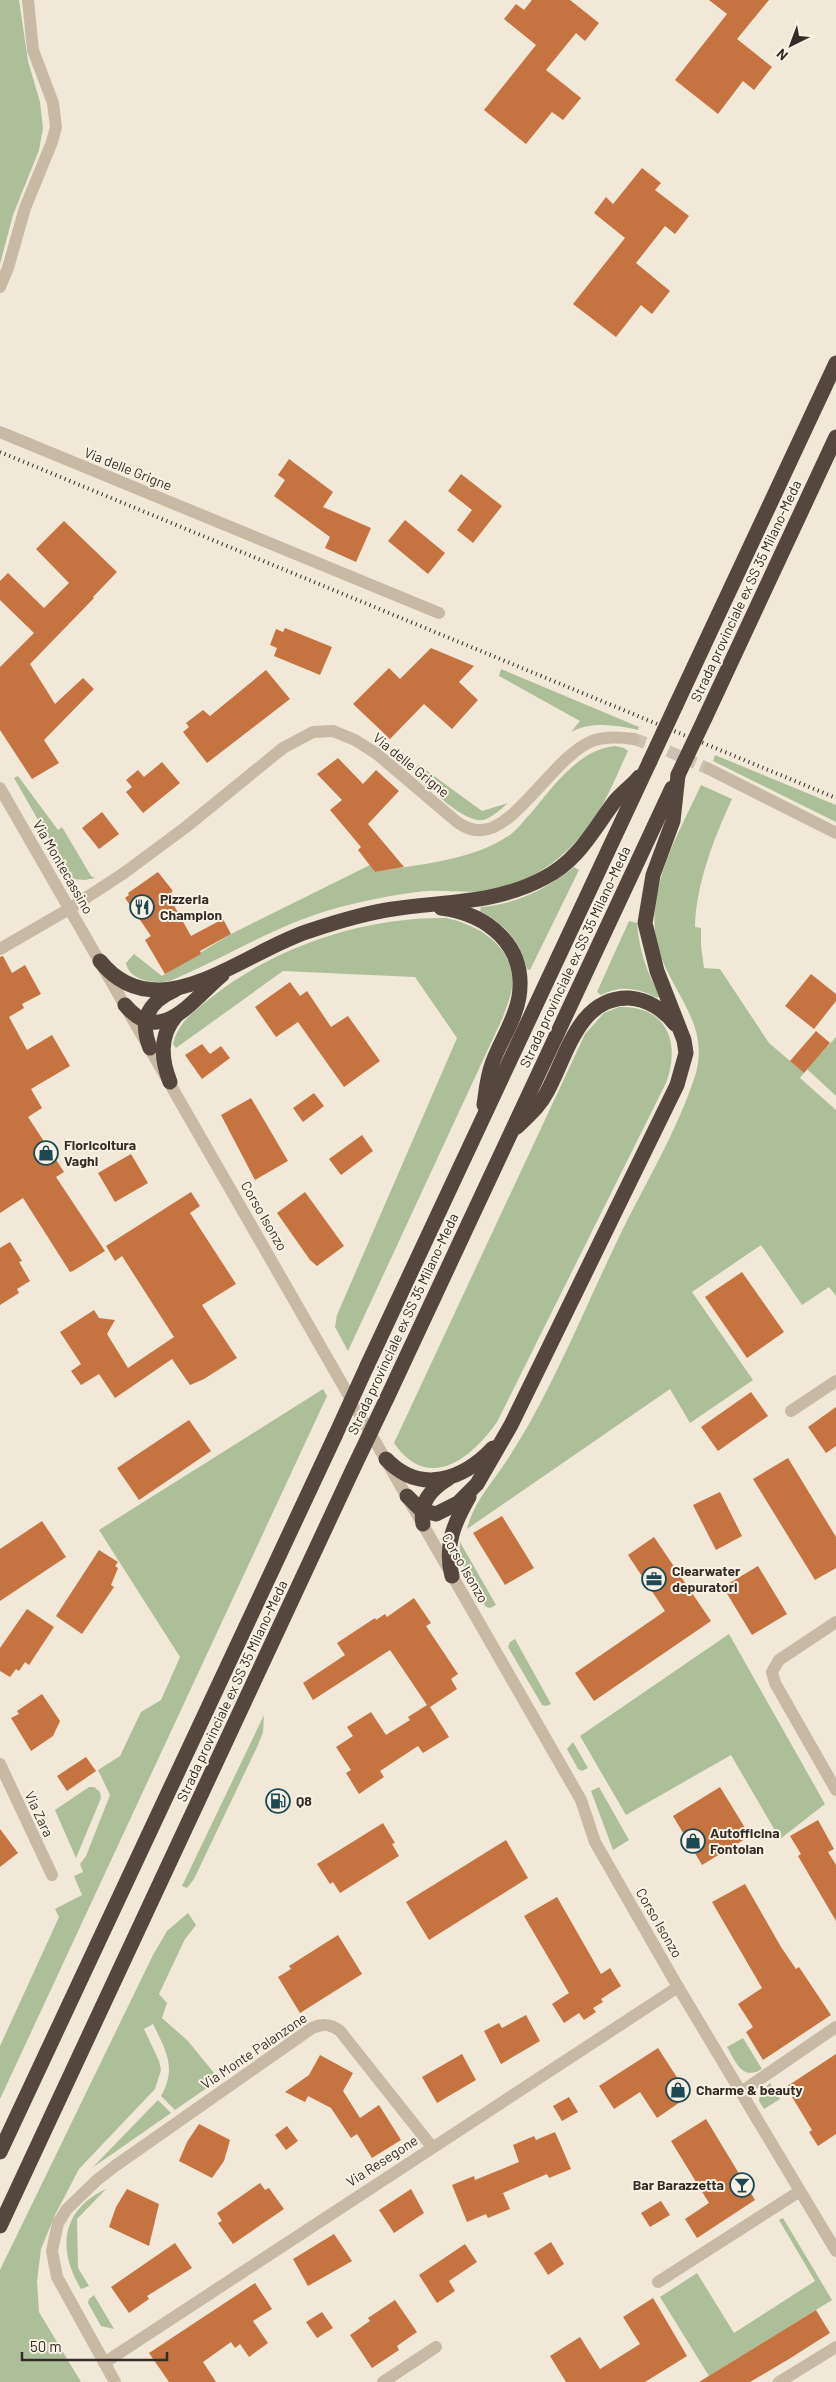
<svg xmlns="http://www.w3.org/2000/svg" width="836" height="2382" font-family="Barlow,sans-serif">
  <style>
    .green { fill: #adbf98 }
    .building { fill: #c57341 }
    .lines { fill: none; stroke-linecap: round; stroke-linejoin: round }
    .minor-tunnel { stroke: #cbc2b4; stroke-width: 12; stroke-dasharray: 12 6; stroke-linecap: butt }
    .minor { stroke: #c8b9a4; stroke-width: 12 }
    .highway { stroke: #55473d; stroke-width: 15 }
    .rail { stroke: #342c26; stroke-width: 4; stroke-dasharray: 1 4; stroke-linecap: butt }
    .highway-bridge { stroke: #55473d; stroke-width: 15 }
    .labels { text-anchor: middle; stroke-width: 4; stroke-linejoin: round; paint-order: stroke }
    .street-label { font-size: 14px; fill: #342c26; stroke: #f9f2e4 }
    .poi-label { font-size: 14px; font-weight: bold; fill: #342c26; stroke: #f9f2e4; text-anchor: start }
  </style>
  <rect width="100%" height="100%" fill="#f1e8d8"/>
  <!-- green -->
  <g class="green">
    <polygon points="0,0 19,0 28,61 40,102 43,128 39,150 13,215 0,264"/>
    <path d="M501,669L639,727L638,730C617,725 591,721 571,732L580,721L499,676Z"/>
    <path d="M615,746L624,748L628,751C617,774 608,798 594,819C570,855 530,885 487,891C467,893 446,890 426,891C397,894 368,900 340,907C279,923 227,957 170,981C155,984 129,981 126,963L134,954L162,976L231,934L370,865L375,872C420,864 471,861 510,835C518,829 524,820 531,813C552,788 579,749 615,746Z"/>
    <polygon points="715,755 836,805 836,822 713,761"/>
    <path d="M408,762L415,768L419,765L482,811L508,803C501,809 492,818 483,820C463,824 417,778 408,762Z"/>
    <polygon points="18,776 58,830 62,827 91,876 95,878 85,880 72,879 14,778"/>
    <path d="M701,785L732,799C714,838 696,884 695,927L701,928V946L704,968L720,969L769,1043L804,1073L800,1078L836,1110V1296L829,1287L802,1305L761,1245L692,1292L753,1380L690,1423L670,1389L467,1529C473,1505 487,1489 501,1469C511,1455 520,1439 529,1424C563,1363 590,1297 620,1235C645,1184 676,1133 694,1079C715,1019 661,987 655,932C650,880 680,831 701,785Z"/>
    <path d="M574,867L579,870L530,970L527,969C520,941 505,924 480,911L481,907C517,904 546,889 574,867Z"/>
    <path d="M446,918C480,925 516,948 512,987C511,997 506,1007 503,1017L348,1351L335,1327L337,1315L457,1038L415,977L283,971L176,1048L173,1044C178,1023 192,1013 208,1000C273,947 363,917 446,918Z"/>
    <path d="M629,921L637,923C639,950 647,973 660,996L657,998C638,988 621,985 601,995L597,992Z"/>
    <path d="M619,1007C667,1005 681,1043 666,1083L497,1422C471,1459 428,1493 394,1443L585,1034L604,1013Z"/>
    <polygon points="836,1037 836,1096 807,1069"/>
    <polygon points="323,1389 327,1396 0,2099 0,2046 59,1917 55,1909 82,1895 74,1876 83,1872 80,1864 86,1856 110,1795 98,1770 120,1756 141,1712 161,1700 180,1657 99,1530"/>
    <path d="M460,1542L496,1605L490,1608L486,1607C475,1587 457,1566 460,1542Z"/>
    <polygon points="729,1634 825,1804 780,1839 731,1755 626,1815 580,1736"/>
    <polygon points="515,1639 551,1704 546,1706 542,1705 508,1647 510,1642"/>
    <polygon points="264,1715 263,1732 258,1745 194,1879 187,1888 182,1886"/>
    <polygon points="573,1742 588,1768 582,1771 578,1769 567,1749"/>
    <polygon points="89,1787 94,1787 100,1792 101,1798 76,1858 55,1810"/>
    <polygon points="599,1787 629,1840 613,1850 591,1791"/>
    <path d="M188,1913L196,1925L185,1939L159,1994L167,2003L162,2018L188,2041L214,2073L211,2085L175,2110L161,2096C177,2068 166,2051 153,2024L144,2029L159,2061L161,2070L155,2089L79,2169L55,2215L41,2249L37,2281L39,2312L81,2382H0V2270L153,1955L167,1931Z"/>
    <path d="M743,2038L762,2069C742,2081 736,2062 727,2047Z"/>
    <polygon points="770,2083 780,2099 764,2109 759,2101 760,2093"/>
    <polygon points="158,2100 171,2113 92,2168"/>
    <path d="M106,2189L77,2219L78,2268L89,2286L81,2289C57,2250 61,2210 106,2189Z"/>
    <polygon points="783,2218 832,2300 709,2376 660,2297 697,2273 734,2333 815,2281 779,2220"/>
    <polygon points="94,2295 114,2329 101,2326 88,2303 89,2299"/>
  </g>
  <!-- building -->
  <g class="building">
    <polygon points="532,0 570,0 599,23 585,41 576,33 546,70 581,98 563,120 552,112 526,144 484,110 536,45 504,19 516,4 524,10"/>
    <polygon points="709,0 769,0 737,39 772,67 754,90 743,81 718,114 675,80 727,14"/>
    <polygon points="642,168 661,183 655,190 689,216 675,234 665,226 636,263 670,291 652,314 641,305 616,337 573,304 625,238 594,213 606,197 613,204"/>
    <polygon points="289,459 333,492 323,507 371,528 356,562 325,548 330,537 274,496 285,480 278,475"/>
    <polygon points="461,474 502,506 473,543 457,530 472,510 448,491"/>
    <polygon points="405,520 445,553 428,574 388,541"/>
    <polygon points="64,521 117,572 93,597 94,598 30,664 55,704 83,678 94,689 44,740 59,763 32,779 0,730 0,667 34,633 0,600 0,581 8,573 44,608 69,583 36,549"/>
    <polygon points="285,628 332,647 320,675 274,656 277,648 270,645 276,629 283,632"/>
    <polygon points="431,648 474,666 459,682 478,700 452,729 424,704 390,739 353,704 389,668 400,679"/>
    <polygon points="266,670 290,699 207,763 183,732 189,727 186,723 203,710 210,716"/>
    <polygon points="338,758 363,784 376,770 399,791 368,824 404,867 375,872 358,850 361,847 330,810 342,800 317,774"/>
    <polygon points="162,762 180,783 143,813 126,792 132,787 126,780 138,770 144,777"/>
    <polygon points="102,812 119,834 99,849 82,828"/>
    <polygon points="158,872 173,891 171,892 176,899 172,902 191,936 223,919 231,934 200,951 201,954 165,974 145,940 151,936 125,898 129,895 128,893"/>
    <polygon points="3,956 12,973 25,965 41,994 22,1004 24,1008 9,1017 27,1050 52,1035 70,1066 31,1089 42,1108 28,1117 64,1172 56,1177 105,1251 73,1271 70,1272 23,1198 0,1213 0,957"/>
    <polygon points="811,974 836,994 836,1001 814,1029 785,1006"/>
    <polygon points="290,982 300,996 307,991 331,1027 348,1016 380,1061 344,1087 298,1022 276,1037 255,1007"/>
    <polygon points="816,1031 830,1043 804,1073 790,1061"/>
    <polygon points="202,1044 210,1054 221,1046 230,1058 202,1079 185,1055"/>
    <polygon points="314,1093 324,1106 303,1122 293,1108"/>
    <polygon points="251,1098 288,1161 255,1180 221,1115"/>
    <polygon points="362,1135 373,1151 341,1175 329,1159"/>
    <polygon points="131,1154 148,1183 115,1202 98,1173"/>
    <polygon points="191,1192 200,1206 190,1213 236,1284 202,1305 237,1358 204,1379 190,1385 172,1359 115,1398 99,1374 81,1385 71,1371 81,1364 60,1332 94,1310 99,1318 115,1320 107,1334 128,1368 174,1337 122,1256 115,1261 106,1246"/>
    <polygon points="305,1192 344,1246 317,1266 310,1260 277,1213"/>
    <polygon points="10,1242 22,1261 19,1262 30,1281 17,1289 19,1293 0,1305 0,1248"/>
    <polygon points="742,1272 784,1332 747,1358 705,1297"/>
    <polygon points="751,1392 768,1416 718,1451 701,1427"/>
    <polygon points="836,1407 836,1446 826,1453 808,1427"/>
    <polygon points="189,1420 211,1451 139,1500 117,1468"/>
    <polygon points="788,1458 836,1537 836,1568 815,1580 753,1479"/>
    <polygon points="720,1492 742,1536 716,1550 693,1505"/>
    <polygon points="502,1516 534,1568 505,1585 473,1533"/>
    <polygon points="42,1521 66,1557 0,1601 0,1549"/>
    <polygon points="654,1537 711,1621 594,1701 575,1673 665,1611 628,1555"/>
    <polygon points="99,1550 118,1562 115,1566 118,1568 111,1585 114,1587 82,1634 56,1616"/>
    <polygon points="758,1566 787,1614 752,1635 723,1587"/>
    <polygon points="414,1598 431,1623 426,1626 458,1674 451,1679 457,1689 430,1707 449,1737 423,1753 418,1746 380,1771 384,1777 359,1794 346,1773 351,1770 336,1747 353,1736 347,1727 371,1712 386,1735 410,1720 408,1717 427,1705 390,1650 313,1700 303,1683 345,1655 337,1643 375,1618 376,1620 385,1614 387,1617"/>
    <polygon points="27,1609 54,1627 29,1665 25,1662 19,1671 16,1669 10,1677 0,1671 0,1648"/>
    <polygon points="42,1694 60,1721 53,1736 31,1751 11,1718 19,1714 17,1711"/>
    <polygon points="86,1757 96,1771 67,1791 57,1776"/>
    <polygon points="720,1787 750,1836 702,1865 673,1816"/>
    <polygon points="818,1820 834,1849 828,1852 836,1865 836,1921 798,1856 801,1854 790,1836"/>
    <polygon points="383,1823 395,1843 392,1844 399,1856 340,1893 333,1882 330,1884 317,1864"/>
    <polygon points="0,1829 18,1853 0,1867"/>
    <polygon points="506,1840 528,1878 429,1940 406,1902"/>
    <polygon points="745,1884 781,1947 796,1969 799,1967 831,2015 763,2060 746,2032 753,2027 738,2004 762,1988 712,1902"/>
    <polygon points="557,1897 601,1974 610,1968 621,1986 601,1999 603,2002 593,2008 596,2012 584,2020 579,2013 564,2023 552,2004 569,1993 524,1916"/>
    <polygon points="338,1935 362,1974 300,2013 278,1977 291,1969 289,1966"/>
    <polygon points="526,2015 540,2041 501,2064 484,2031 499,2023 502,2028"/>
    <polygon points="658,2048 689,2096 657,2118 640,2092 614,2109 599,2086"/>
    <polygon points="462,2054 476,2080 437,2103 422,2077"/>
    <polygon points="836,2054 836,2134 818,2146 809,2132 812,2130 786,2087"/>
    <polygon points="320,2055 353,2073 343,2091 360,2118 379,2105 401,2140 372,2158 357,2134 351,2138 331,2108 308,2096 305,2102 285,2092 309,2075"/>
    <polygon points="569,2097 578,2112 562,2121 553,2106"/>
    <polygon points="706,2119 755,2200 697,2238 685,2219 709,2203 671,2141"/>
    <polygon points="199,2124 230,2140 224,2161 212,2178 179,2161 187,2142"/>
    <polygon points="287,2126 298,2141 286,2150 275,2135"/>
    <polygon points="555,2132 571,2169 549,2178 547,2174 503,2193 510,2209 488,2218 486,2214 467,2222 452,2185 474,2176 475,2180 519,2162 513,2145 534,2136 536,2140"/>
    <polygon points="260,2183 265,2190 269,2188 284,2209 233,2244 218,2223 222,2221 217,2213"/>
    <polygon points="127,2189 159,2204 149,2246 109,2227 116,2207"/>
    <polygon points="411,2189 424,2213 394,2233 379,2210"/>
    <polygon points="661,2201 670,2215 650,2227 641,2213"/>
    <polygon points="334,2234 352,2261 308,2286 293,2259"/>
    <polygon points="551,2242 564,2264 548,2275 534,2253"/>
    <polygon points="175,2243 192,2268 147,2296 149,2299 129,2313 111,2287"/>
    <polygon points="465,2244 477,2262 449,2281 455,2291 437,2303 419,2275"/>
    <polygon points="255,2283 272,2309 253,2321 268,2343 249,2357 240,2344 235,2348 231,2342 203,2362 216,2382 169,2382 149,2353"/>
    <polygon points="653,2298 687,2356 645,2382 566,2382 550,2356 580,2337 600,2369 640,2344 623,2317"/>
    <polygon points="395,2300 417,2332 397,2346 399,2350 372,2368 350,2335 370,2321 368,2318"/>
    <polygon points="816,2310 830,2333 789,2359 750,2382 699,2382"/>
    <polygon points="322,2312 333,2328 317,2338 306,2322"/>
  </g>
  <g class="lines">
    <!-- minor-tunnel -->
    <polyline class="minor-tunnel" points="634,739 666,750 709,769"/>
    <!-- minor -->
    <g class="minor">
      <polyline points="0,287 8,268 25,208 52,142 56,127 53,103 33,50 28,0"/>
      <polyline points="0,432 439,613"/>
      <polyline points="709,769 836,833"/>
      <polyline points="0,788 581,1800 595,1842 678,1987 836,2251"/>
      <path d="M0,949L69,909L124,873L186,827L283,748L313,732L333,731L355,740L377,754L457,822C464,827 472,831 482,830C516,829 555,756 592,741C605,736 620,737 634,739"/>
      <polyline points="791,1411 836,1381"/>
      <polyline points="836,1622 779,1660 772,1672 775,1683 836,1790"/>
      <polyline points="0,1764 52,1875"/>
      <polyline points="741,2092 836,2027"/>
      <polyline points="658,2282 800,2191"/>
      <polyline points="104,2363 678,1987"/>
      <path d="M115,2382L57,2277L52,2251L58,2223L67,2209L97,2180L115,2166L312,2028C323,2023 331,2024 340,2031L432,2147"/>
      <polyline points="383,2382 436,2347"/>
      <polyline points="779,2382 836,2347"/>
    </g>
    <!-- highway -->
    <g class="highway">
      <polyline points="676,705 836,363"/>
      <polyline points="705,718 836,437"/>
      <path d="M441,908C488,914 527,946 519,997C515,1021 500,1041 492,1064C487,1078 486,1091 484,1105"/>
      <path d="M100,961C115,980 133,990 158,990C206,990 262,946 309,931C336,922 364,913 393,909C445,901 496,904 544,878C579,860 593,830 615,801C622,792 632,786 639,777"/>
      <path d="M125,1005C161,1048 192,1000 222,975"/>
      <path d="M150,1048C139,1020 148,1002 175,990"/>
      <path d="M170,1082C161,1059 159,1036 176,1016"/>
      <path d="M517,1127C528,1116 540,1106 547,1092C567,1056 578,997 629,998C647,999 664,1010 675,1024"/>
      <polyline points="367,1366 650,761"/>
      <polyline points="387,1398 672,788"/>
      <path d="M386,1459C420,1495 463,1480 493,1448"/>
      <polyline points="407,1496 421,1510 436,1514 458,1503 477,1484 511,1425 677,1085 686,1053 684,1040 657,971 645,923 653,875 673,821 678,775"/>
      <path d="M423,1524C419,1502 431,1489 449,1478"/>
      <path d="M452,1576C444,1546 454,1523 469,1497"/>
      <polyline points="0,2152 335,1436"/>
      <polyline points="0,2226 353,1469"/>
    </g>
    <!-- rail -->
    <polyline class="rail" points="0,452 836,798"/>
    <!-- highway-bridge -->
    <g class="highway-bridge">
      <polyline points="650,761 676,705"/>
      <polyline points="678,775 705,718"/>
      <polyline points="335,1436 367,1366"/>
      <polyline points="353,1469 387,1398"/>
    </g>
  </g>
  <!-- icons -->
  <defs>
    <g id="restaurant-ring" transform="scale(1.25)"><circle r="9.5" fill="#f9f2e4" stroke="#1c4954" stroke-width="1.5"/><path d="M-5-6h1v4h1v-4h1v4h1v-4h1v5L-1.5 .5V6h-2V.5L-5-1ZM5-6V6H3V1.5H1.5Q1.5-4 5-6Z" fill="#1c4954"/></g>
    <g id="shop-ring" transform="scale(1.25)"><circle r="9.5" fill="#f9f2e4" stroke="#1c4954" stroke-width="1.5"/><path d="M-5-2.5h2.3a2.7 3.5 0 0 1 5.4 0H5L5.5 6h-11ZM-1.5-2.5h3a1.5 2.3 0 0 0-3 0Z" fill="#1c4954"/></g>
    <g id="office-ring" transform="scale(1.25)"><circle r="9.5" fill="#f9f2e4" stroke="#1c4954" stroke-width="1.5"/><path d="M-6-3h4V-5.5h4V-3h4V5H-6ZM-1-4.5V-3h2v-1.5ZM-6 0V1H6V0Z" fill="#1c4954"/></g>
    <g id="fuel-ring" transform="scale(1.25)"><circle r="9.5" fill="#f9f2e4" stroke="#1c4954" stroke-width="1.5"/><path d="M-5.5-6h7V0h2V4h1.3V-2.5L3-4.5l.8-.8L6-3V5H2.5V1h-1V6h-7ZM-4.2-4.7v3.2H.2V-4.7Z" fill="#1c4954"/></g>
    <g id="bar-ring" transform="scale(1.25)"><circle r="9.5" fill="#f9f2e4" stroke="#1c4954" stroke-width="1.5"/><path d="M-6-5H6L.8 .8V4.5H3.5V6h-7V4.5H-.8V.8Z" fill="#1c4954"/></g>
  </defs>
  <g fill-rule="evenodd">
    <use href="#restaurant-ring" x="142" y="907"/>
    <use href="#shop-ring" x="46" y="1153"/>
    <use href="#office-ring" x="654" y="1579"/>
    <use href="#fuel-ring" x="278" y="1801"/>
    <use href="#shop-ring" x="693" y="1841"/>
    <use href="#shop-ring" x="678" y="2090"/>
    <use href="#bar-ring" x="742" y="2185"/>
  </g>
  <g class="labels">
    <!-- street labels -->
    <g class="street-label">
      <text transform="translate(128 469) rotate(22)" y="5">Via delle Grigne</text>
      <text transform="translate(746 591) rotate(-65)" y="5">Strada provinciale ex SS 35 Milano-Meda</text>
      <text transform="translate(411 765) rotate(39)" y="5">Via delle Grigne</text>
      <text transform="translate(63 867) rotate(60)" y="5">Via Montecassino</text>
      <text transform="translate(575 957) rotate(-65)" y="5">Strada provinciale ex SS 35 Milano-Meda</text>
      <text transform="translate(264 1216) rotate(60)" y="5">Corso Isonzo</text>
      <text transform="translate(403 1324) rotate(-65)" y="5">Strada provinciale ex SS 35 Milano-Meda</text>
      <text transform="translate(465 1568) rotate(60)" y="5">Corso Isonzo</text>
      <text transform="translate(232 1691) rotate(-65)" y="5">Strada provinciale ex SS 35 Milano-Meda</text>
      <text transform="translate(39 1814) rotate(65)" y="5">Via Zara</text>
      <text transform="translate(659 1923) rotate(60)" y="5">Corso Isonzo</text>
      <text transform="translate(254 2051) rotate(-34)" y="5">Via Monte Palanzone</text>
      <text transform="translate(382 2161) rotate(-33)" y="5">Via Resegone</text>
    </g>
    <!-- poi labels -->
    <g class="poi-label">
      <text x="160" y="904">Pizzeria<tspan x="160" dy="16">Champion</tspan></text>
      <text x="64" y="1150">Floricoltura<tspan x="64" dy="16">Vaghi</tspan></text>
      <text x="672" y="1576">Clearwater<tspan x="672" dy="16">depuratori</tspan></text>
      <text x="296" y="1806">Q8</text>
      <text x="710" y="1838">Autofficina<tspan x="710" dy="16">Fontolan</tspan></text>
      <text x="696" y="2095">Charme &amp; beauty</text>
      <text x="724" y="2190" text-anchor="end">Bar Barazzetta</text>
    </g>
  </g>
  <!-- north arrow -->
  <g transform="translate(791 45) rotate(222)" stroke="#f9f2e4" stroke-width="4" paint-order="stroke">
  <path d="M0-4L9 19L0 12L-9 19Z" fill="#342c26"/>
  <text y="-8" font-size="14" font-weight="bold" text-anchor="middle" fill="#342c26">N</text>
  </g>
  <!-- scale -->
  <path d="M22 2352v8h145v-8" fill="none" stroke="#342c26" stroke-width="2.5"/>
  <text x="30" y="2352" font-size="15" fill="#342c26" stroke="#f9f2e4" stroke-width="4" paint-order="stroke">50 m</text>
</svg>
